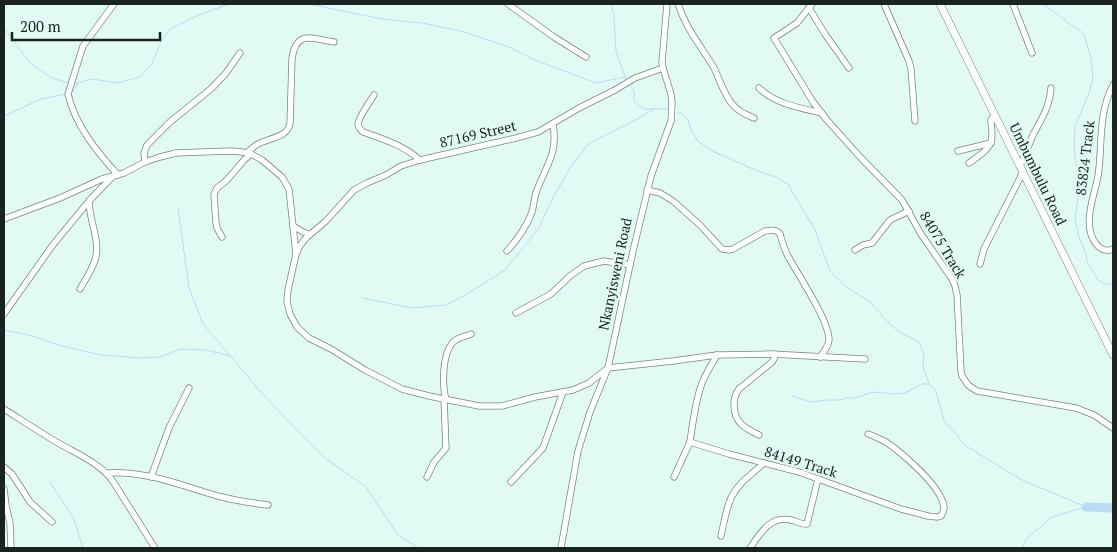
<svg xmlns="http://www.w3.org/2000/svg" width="1117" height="552" font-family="'PT Serif',serif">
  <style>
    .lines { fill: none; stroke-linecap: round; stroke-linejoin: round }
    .stream { stroke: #badbf5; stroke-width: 1 }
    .river { stroke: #badbf5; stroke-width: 9 }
    .minor-casing { stroke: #708881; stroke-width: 7 }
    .major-casing { stroke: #708881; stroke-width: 8 }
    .minor { stroke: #fff; stroke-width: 5.5 }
    .major { stroke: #fff; stroke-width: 7 }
    .labels { text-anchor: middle; stroke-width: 5; stroke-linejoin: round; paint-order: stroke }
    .street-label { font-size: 14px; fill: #192320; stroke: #e1fbf4 }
  </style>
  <rect width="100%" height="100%" fill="#e1fbf4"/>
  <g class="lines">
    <!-- stream -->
    <g class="stream">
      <polyline points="309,4 352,13 382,19 422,23 465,32 509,47 535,60 596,83 625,77"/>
      <polyline points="611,4 614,17 616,51 626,80"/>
      <polyline points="1043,4 1084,34 1091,58 1093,78 1089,93 1075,126 1074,145 1079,191 1075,219 1079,238 1083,245 1088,263 1098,280 1106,284 1113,284"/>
      <polyline points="4,28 30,63 52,78 68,83"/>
      <polyline points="75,84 92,79 118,83 140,77 152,64 161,41 170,29 199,15 229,4"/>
      <polyline points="630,85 634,91 634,101 643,109 668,109"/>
      <polyline points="72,92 78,83"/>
      <polyline points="677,113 682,114 688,120 691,130 698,141 712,151 755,170 776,177 789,185 793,194 795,196 815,230 830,271 844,285 870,302 891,325 901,333 919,342 924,354 923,367 929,384 936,391 944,421 966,446 1020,479 1086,507"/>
      <polyline points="4,116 41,99 66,94"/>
      <polyline points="178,208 189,288 203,324 267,399 326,459 365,486 399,536 419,548"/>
      <polyline points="363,298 412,308 446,305 469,293 506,269 538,229 554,196 570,168 588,144 639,118 654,109"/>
      <polyline points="4,330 33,336 58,345 101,355 140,358 160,357 181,349 206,350 231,356"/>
      <polyline points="792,396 811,402 828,400 839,400 847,398 855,398 873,392 893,394 905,393 922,384 929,384"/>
      <polyline points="50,482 74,519 83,548"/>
      <polyline points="1022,548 1026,539 1052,517 1085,507"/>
    </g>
    <!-- river -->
    <polyline class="river" points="1086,507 1113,508"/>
    <!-- minor casing -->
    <g class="minor-casing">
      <g id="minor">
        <path d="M114,4L83,46L68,94C75,125 97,152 118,175"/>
        <polyline points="508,4 554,37 586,57"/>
        <path d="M678,4C686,29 701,46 714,68C720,80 724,96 734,106C739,112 747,115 754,118"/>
        <polyline points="812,4 797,23 774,38 813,102 826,119 861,158 902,200 921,234 952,279 955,286 957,295 961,371 962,376 968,385 977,391 1076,408 1094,415 1113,428"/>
        <polyline points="884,4 909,61 911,69 915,121"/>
        <polyline points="1013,4 1032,53"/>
        <polyline points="809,8 825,34 849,68"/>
        <path d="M1113,85C1099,112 1102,139 1099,169C1097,192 1080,222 1096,244C1101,250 1106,252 1113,249"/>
        <path d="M759,88C775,104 800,108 822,113"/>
        <path d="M374,95C370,102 358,117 358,125C359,129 360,129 363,132C383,139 403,145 420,160"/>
        <polyline points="958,151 991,143"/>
        <path d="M247,153C251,149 255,145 260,143C271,138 287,137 290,124L292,58C297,29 312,39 334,42"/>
        <polyline points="145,162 144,153 147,145 170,122 212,88 226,73 240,53"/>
        <path d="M969,163C978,156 992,149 992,136C992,130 991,125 991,119L995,116"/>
        <path d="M1020,166C1025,155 1029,144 1034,133C1042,118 1050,106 1051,88"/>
        <path d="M647,190L660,193L673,201L700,225L722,249L729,250L733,249L765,231C771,230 776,229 780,234C782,241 784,249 788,256C798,275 829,320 829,340C828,347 824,352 820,357"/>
        <polyline points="4,219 60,198 102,179 124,173 145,162 160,157 176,153 201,152 231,151 242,152 251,154 262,160 282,177 289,189 296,254 288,290 287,302 290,314 297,327 309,338 331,349 365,370 402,389 429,396 479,406 502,406 535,397 573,390 589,383 608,368 673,361 717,355 771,354 865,359"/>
        <polyline points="293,226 303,232 309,234"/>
        <polyline points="222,237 217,228 216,223 214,194 217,188 227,180 244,160 251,154"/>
        <polyline points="855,250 863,245 872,243 890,220 909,211"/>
        <path d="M507,251C517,240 527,226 532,212C534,205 534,197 537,190C547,164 558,153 553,124"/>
        <polyline points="297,253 299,247 306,238 326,221 354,190 367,183 386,175 401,166 420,160 516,138 538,132 579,108 615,90 635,78 663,68"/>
        <polyline points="980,264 984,249 1023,172"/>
        <path d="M80,289C85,280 92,270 95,260C101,242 89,220 89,201"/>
        <polyline points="516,313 551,294 570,276 584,266 604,261 630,265"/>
        <polyline points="4,314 52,246 89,201 113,176"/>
        <path d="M446,400C442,385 442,354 453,342C457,338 466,336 471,334"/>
        <path d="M4,409C23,421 41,433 60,444C79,455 102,464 114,483L155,548"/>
        <path d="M759,435C744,428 734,422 734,405C734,399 735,394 739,389L772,362L774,359L775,354"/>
        <path d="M690,442C693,422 695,402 702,383C706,373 712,364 717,355"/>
        <polyline points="4,467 12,474 30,502 52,522"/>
        <path d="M107,473C147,470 184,487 222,497C237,501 252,503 268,505"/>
        <polyline points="151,477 169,428 189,388"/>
        <polyline points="427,477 434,462 446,448 444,399"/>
        <path d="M674,477L690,442L729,454L799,472L901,509L928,516L937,517L941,516C945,510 945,504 941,498C934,481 901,452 886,442C880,439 874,436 868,434"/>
        <polyline points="511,482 543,448 563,392"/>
        <polyline points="4,489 6,506 10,523 11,548"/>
        <path d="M721,536C724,523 726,509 731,498C738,483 752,474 764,463"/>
        <polyline points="561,548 578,451 590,412 608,368 633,251 651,176 671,121 672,103 671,94 663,68 662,62 667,4"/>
        <path d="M750,548C760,534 770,515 791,520C797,521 801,525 807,524L818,479"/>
      </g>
    </g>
    <!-- major casing -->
    <g class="major-casing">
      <polyline id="major" points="940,4 1113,355"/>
    </g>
    <!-- minor -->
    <use href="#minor" class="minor"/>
    <!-- major -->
    <use href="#major" class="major"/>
  </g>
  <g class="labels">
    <!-- street labels -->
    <g class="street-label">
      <text transform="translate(478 134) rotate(-13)" y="5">87169 Street</text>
      <text transform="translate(1085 158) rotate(-83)" y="5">83824 Track</text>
      <text transform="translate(1038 174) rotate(64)" y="5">Umbumbulu Road</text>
      <text transform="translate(943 245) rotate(59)" y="5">84075 Track</text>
      <text transform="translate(615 274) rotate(-78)" y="5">Nkanyisweni Road</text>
      <text transform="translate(801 462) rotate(17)" y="5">84149 Track</text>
    </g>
  </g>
  <!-- border -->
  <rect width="1117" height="552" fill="none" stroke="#192320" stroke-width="10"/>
  <!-- scale -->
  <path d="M12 32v8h148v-8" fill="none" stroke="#192320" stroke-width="2.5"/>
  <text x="20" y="32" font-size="15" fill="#192320" stroke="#e1fbf4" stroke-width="4" paint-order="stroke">200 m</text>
</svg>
